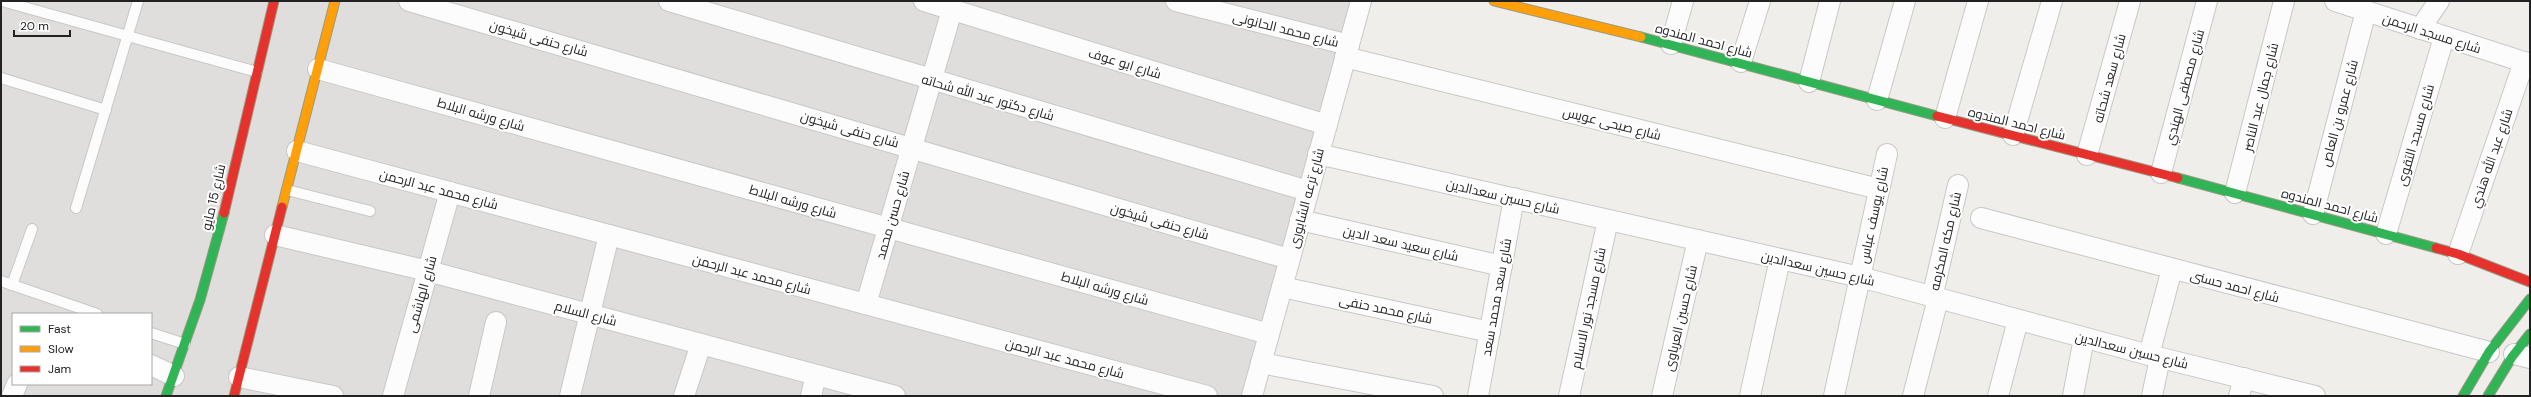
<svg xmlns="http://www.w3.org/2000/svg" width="2531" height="397" font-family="'DM Sans',Cairo,sans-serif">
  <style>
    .residential { fill: #dfdedc; fill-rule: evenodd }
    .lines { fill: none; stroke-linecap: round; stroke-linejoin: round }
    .lane-casing { stroke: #c9c8c7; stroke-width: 12 }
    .street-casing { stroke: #c9c8c7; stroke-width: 22 }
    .fast-casing { stroke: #999a82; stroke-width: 11 }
    .slow-casing { stroke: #999a82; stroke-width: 11 }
    .jam-casing { stroke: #999a82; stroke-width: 11 }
    .lane { stroke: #fdfcfc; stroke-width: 10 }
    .street { stroke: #fdfcfc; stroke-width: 20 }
    .fast { stroke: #30b455; stroke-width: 9 }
    .slow { stroke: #ff9f0a; stroke-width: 9 }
    .jam { stroke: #e5322d; stroke-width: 9 }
    .labels { text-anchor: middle; stroke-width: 4; stroke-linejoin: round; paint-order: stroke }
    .street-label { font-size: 13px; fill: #222; stroke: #fff }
  </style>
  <rect width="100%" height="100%" fill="#f0eeeb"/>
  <!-- residential -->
  <path class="residential" d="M1,1H1367L1258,396H1ZM13,314H151V384H13Z"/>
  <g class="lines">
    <!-- lane casing -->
    <g class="lane-casing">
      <g id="lane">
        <polyline points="2,1 257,72"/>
        <polyline points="1,78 106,110"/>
        <polyline points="287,190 370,211"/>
        <polyline points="76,208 138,1"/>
        <polyline points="1,281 97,314"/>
        <polyline points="12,285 32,229"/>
        <polyline points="151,333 185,344"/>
      </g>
    </g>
    <!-- street casing -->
    <g class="street-casing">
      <g id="street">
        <polyline points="409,1 1289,259"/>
        <polyline points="669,1 1308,191"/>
        <polyline points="924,1 1327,125"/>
        <polyline points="1176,1 1349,45"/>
        <polyline points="2335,1 2530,64"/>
        <polyline points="2420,29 2439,1"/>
        <polyline points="1671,44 1683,1"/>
        <polyline points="1345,57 1879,189"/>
        <polyline points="1741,62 1760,1"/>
        <polyline points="318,69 1269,334"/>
        <polyline points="1809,82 1830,1"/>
        <polyline points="1877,100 1905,1"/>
        <polyline points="1945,118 1978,1"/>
        <polyline points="2013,135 2052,1"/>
        <polyline points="297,151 1207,396"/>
        <polyline points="1318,154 1860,277 2149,355 2315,396"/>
        <polyline points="2087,155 2130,1"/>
        <polyline points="2161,173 2207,1"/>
        <polyline points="2235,193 2284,1"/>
        <polyline points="2313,214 2366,11"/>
        <polyline points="1981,218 2489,352"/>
        <polyline points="1300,220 1502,266"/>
        <polyline points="2386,234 2444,37"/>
        <polyline points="275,235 428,271 895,396"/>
        <polyline points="2458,254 2524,62"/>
        <polyline points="1282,287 1490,332"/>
        <polyline points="1932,298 1958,185"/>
        <polyline points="866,304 952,10"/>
        <polyline points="2514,354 2530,358"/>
        <polyline points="2149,355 2172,269"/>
        <polyline points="1261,363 1433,396"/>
        <polyline points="151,365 174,376"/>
        <polyline points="239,377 333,396"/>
        <polyline points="12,396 17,384"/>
        <polyline points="393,396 450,192"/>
        <polyline points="479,396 496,322"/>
        <polyline points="570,396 609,235"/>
        <polyline points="684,396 701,344"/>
        <polyline points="811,396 816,375"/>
        <polyline points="1252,396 1361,1"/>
        <polyline points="1478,396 1514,198"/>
        <polyline points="1569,396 1608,220"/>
        <polyline points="1662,396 1698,240"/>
        <polyline points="1750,396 1780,259"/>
        <polyline points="1834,396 1887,154"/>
        <polyline points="1913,396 1938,299"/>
        <polyline points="1998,396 2018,320"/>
        <polyline points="2073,396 2084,338"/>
        <polyline points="2152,396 2160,358"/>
        <polyline points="2239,396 2244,378"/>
      </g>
    </g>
    <!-- fast casing -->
    <g class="fast-casing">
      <g id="fast">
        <polyline points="1641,37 1937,116"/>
        <polyline points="2178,178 2436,248"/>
        <polyline points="166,396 200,300 224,213"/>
        <polyline points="2463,396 2489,352 2530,299"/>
        <polyline points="2488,396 2512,357 2530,334"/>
      </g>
    </g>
    <!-- slow casing -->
    <g class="slow-casing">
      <g id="slow">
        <polyline points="1494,1 1641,37"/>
        <polyline points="282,207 335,1"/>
      </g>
    </g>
    <!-- jam casing -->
    <g class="jam-casing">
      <g id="jam">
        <polyline points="1937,116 2178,178"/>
        <polyline points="224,213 274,1"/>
        <polyline points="2436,248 2458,254 2530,282"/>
        <polyline points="234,396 282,207"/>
      </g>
    </g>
    <!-- lane -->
    <use href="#lane" class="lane"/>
    <!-- street -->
    <use href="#street" class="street"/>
    <!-- fast -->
    <use href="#fast" class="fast"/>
    <!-- slow -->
    <use href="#slow" class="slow"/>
    <!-- jam -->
    <use href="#jam" class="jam"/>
  </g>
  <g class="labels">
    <!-- street labels -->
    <g class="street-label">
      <text transform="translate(1286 29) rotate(14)" y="5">شارع محمد الحانونى</text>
      <text transform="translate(2432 33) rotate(18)" y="5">شارع مسجد الرحمن</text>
      <text transform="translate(539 38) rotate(16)" y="5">شارع حنفى شيخون</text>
      <text transform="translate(1704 40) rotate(15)" y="5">شارع احمد المندوه</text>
      <text transform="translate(1125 63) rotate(17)" y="5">شارع ابو عوف</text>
      <text transform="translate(2109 78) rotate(-75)" y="5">شارع سعد شحاته</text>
      <text transform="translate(2184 87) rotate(-75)" y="5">شارع مصطفى الهندي</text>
      <text transform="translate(988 97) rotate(16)" y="5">شارع دكتور عبد الله شحاته</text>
      <text transform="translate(2260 97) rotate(-76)" y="5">شارع جمال عبد الناصر</text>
      <text transform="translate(2339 113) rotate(-75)" y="5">شارع عمرو بن العاص</text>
      <text transform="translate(481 114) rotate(16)" y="5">شارع ورشه البلاط</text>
      <text transform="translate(1612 123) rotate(14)" y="5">شارع صبحى عويس</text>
      <text transform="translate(2017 123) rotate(14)" y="5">شارع احمد المندوه</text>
      <text transform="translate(850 129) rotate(16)" y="5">شارع حنفى شيخون</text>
      <text transform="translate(2415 135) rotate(-74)" y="5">شارع مسجد التقوى</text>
      <text transform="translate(2491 158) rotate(-71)" y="5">شارع عبد الله هندي</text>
      <text transform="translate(439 189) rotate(15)" y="5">شارع محمد عبد الرحمن</text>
      <text transform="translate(1503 196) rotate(13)" y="5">شارع حسين سعدالدين</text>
      <text transform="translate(213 197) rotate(-77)" y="5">شارع 15 مايو</text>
      <text transform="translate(1306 198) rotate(-75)" y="5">شارع ترعه الشابورى</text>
      <text transform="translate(793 201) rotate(16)" y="5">شارع ورشه البلاط</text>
      <text transform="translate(2330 205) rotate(15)" y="5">شارع احمد المندوه</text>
      <text transform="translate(892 215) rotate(-74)" y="5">شارع حسن محمد</text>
      <text transform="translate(1873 215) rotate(-78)" y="5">شارع يوسف عباس</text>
      <text transform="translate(1160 221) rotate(16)" y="5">شارع حنفى شيخون</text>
      <text transform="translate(1945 241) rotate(-77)" y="5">شارع مكه المكرمه</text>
      <text transform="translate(1401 243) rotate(13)" y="5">شارع سعيد سعد الدين</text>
      <text transform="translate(1818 268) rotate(13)" y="5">شارع حسين سعدالدين</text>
      <text transform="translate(752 274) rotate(15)" y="5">شارع محمد عبد الرحمن</text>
      <text transform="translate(2235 286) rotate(15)" y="5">شارع احمد حسنى</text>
      <text transform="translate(1105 288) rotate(16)" y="5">شارع ورشه البلاط</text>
      <text transform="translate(421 294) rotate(-74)" y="5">شارع الهاشمى</text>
      <text transform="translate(1496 297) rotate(-80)" y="5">شارع سعد محمد سعد</text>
      <text transform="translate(1588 308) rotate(-78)" y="5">شارع مسجد نور الاسلام</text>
      <text transform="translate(1386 309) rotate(12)" y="5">شارع محمد حنفى</text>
      <text transform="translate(586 313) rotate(15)" y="5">شارع السلام</text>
      <text transform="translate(1680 318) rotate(-77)" y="5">شارع حسين العرباوى</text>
      <text transform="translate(2132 350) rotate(14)" y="5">شارع حسين سعدالدين</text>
      <text transform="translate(1065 358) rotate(15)" y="5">شارع محمد عبد الرحمن</text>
    </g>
  </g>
  <!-- border -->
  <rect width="2531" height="397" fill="none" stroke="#222222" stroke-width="4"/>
  <!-- legend -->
  <rect x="12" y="313" width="140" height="72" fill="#ffffff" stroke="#a7a7a7"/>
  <rect x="20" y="326" width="20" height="6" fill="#30b455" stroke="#a7a7a7"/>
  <text x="48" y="333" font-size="12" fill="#222222">Fast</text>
  <rect x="20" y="346" width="20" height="6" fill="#ff9f0a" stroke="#a7a7a7"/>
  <text x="48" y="353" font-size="12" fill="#222222">Slow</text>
  <rect x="20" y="366" width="20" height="6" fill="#e5322d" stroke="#a7a7a7"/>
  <text x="48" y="373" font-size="12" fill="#222222">Jam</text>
  <!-- scale -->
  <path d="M14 30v6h56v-6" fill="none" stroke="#222222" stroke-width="2"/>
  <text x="20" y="30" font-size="12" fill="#222222" stroke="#ffffff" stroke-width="3" paint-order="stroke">20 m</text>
</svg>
